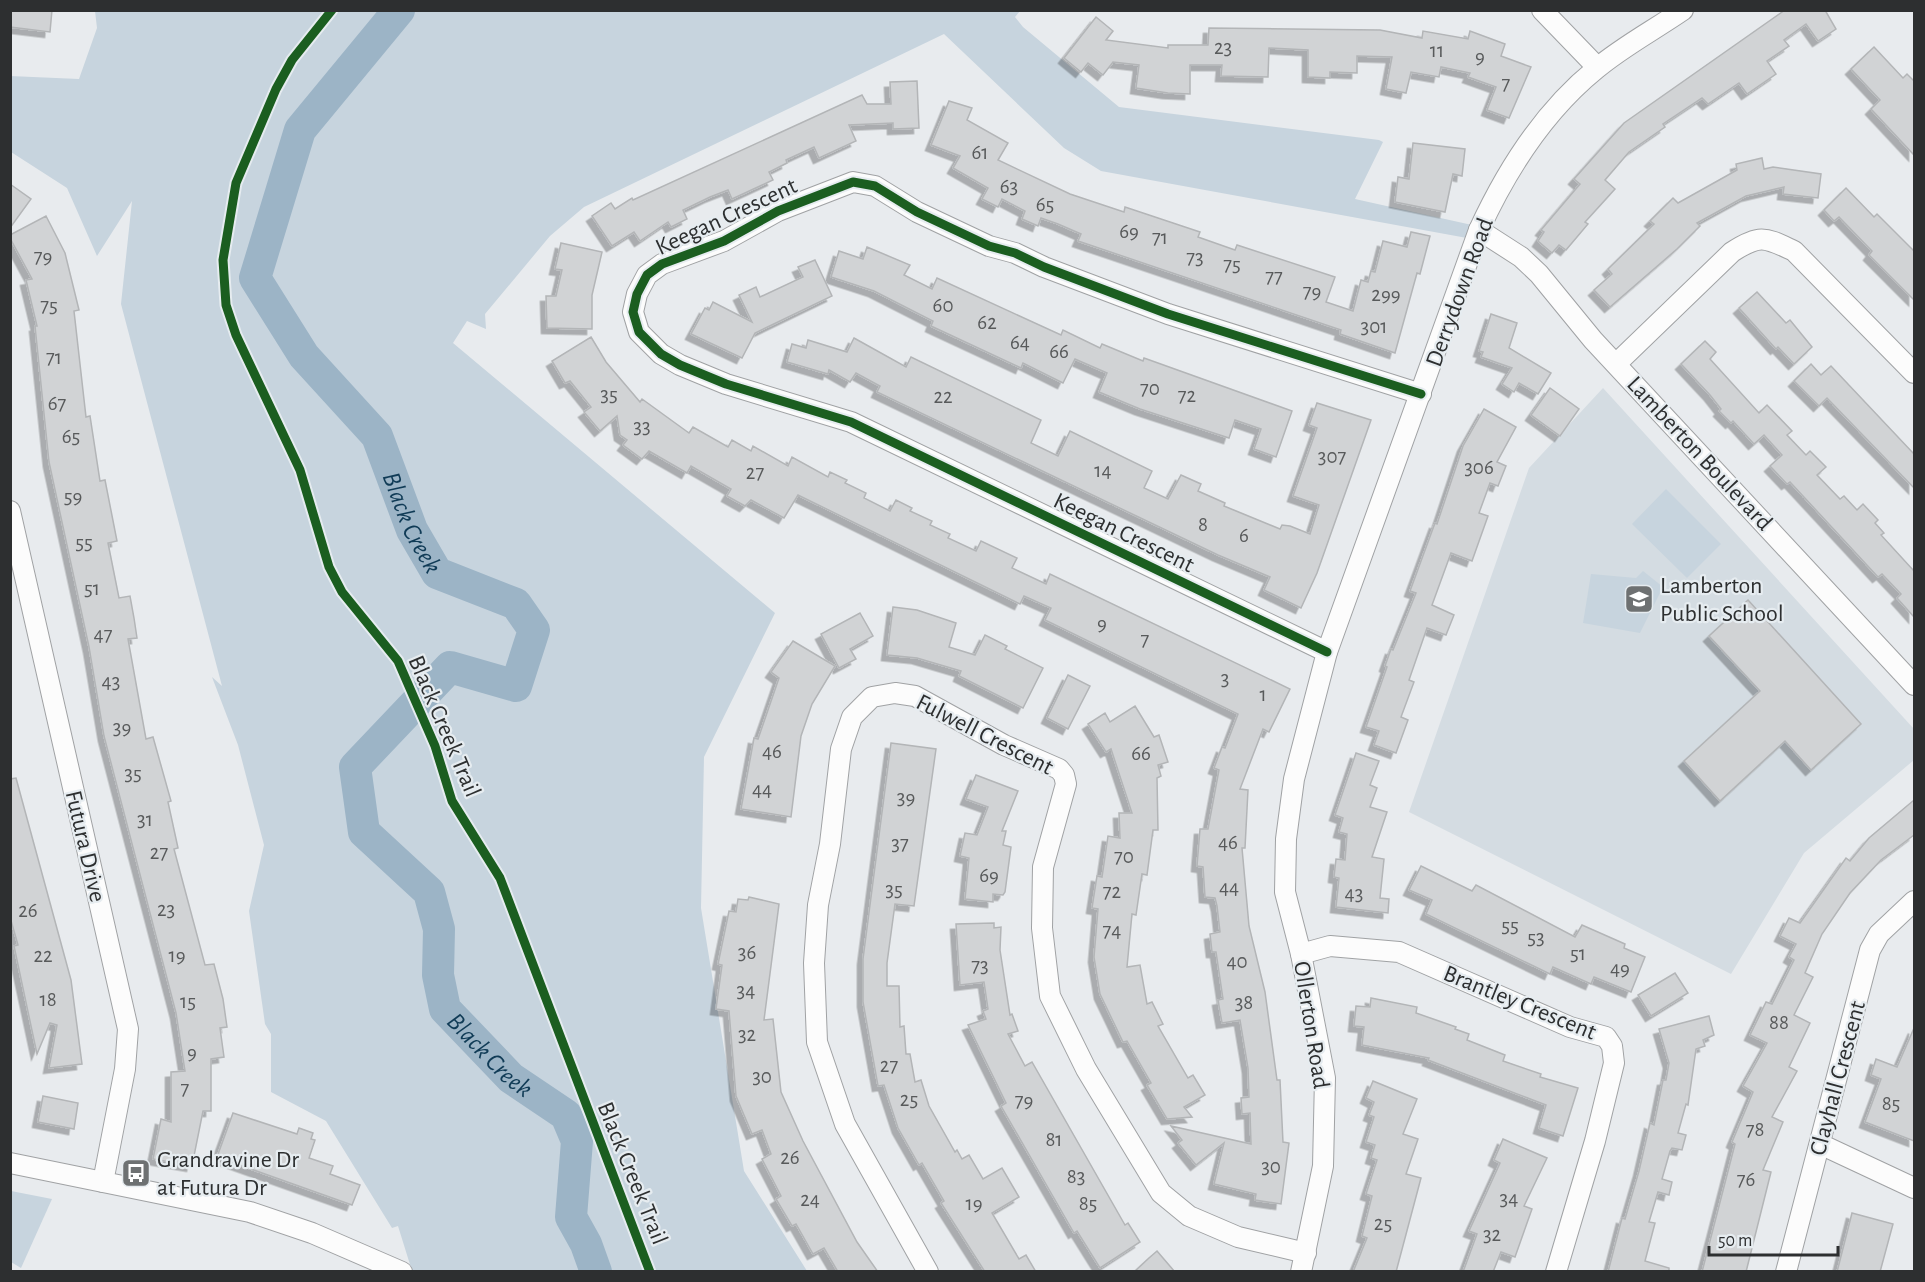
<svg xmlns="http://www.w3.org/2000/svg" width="1925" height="1282" font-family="'Alegreya Sans',sans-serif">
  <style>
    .built { fill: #d4dce2 }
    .green { fill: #c7d4de }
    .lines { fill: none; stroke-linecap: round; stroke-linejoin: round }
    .river { stroke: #9cb4c6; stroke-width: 32 }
    .building { fill: #d1d3d5; stroke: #b3b5b7; stroke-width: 1.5; filter: url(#shadow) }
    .minor-casing { stroke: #a0a2a4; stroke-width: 22 }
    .minor { stroke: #fcfcfc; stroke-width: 20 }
    .cycleway-casing { stroke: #e6ecf0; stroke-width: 13 }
    .cycleway { stroke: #1b5e20; stroke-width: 9 }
    .labels { text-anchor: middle; stroke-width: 4.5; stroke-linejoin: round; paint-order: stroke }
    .number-label { font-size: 21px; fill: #585a5b }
    .street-label { font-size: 24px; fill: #2d2f30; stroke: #e6ecf0 }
    .poi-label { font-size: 24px; fill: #2d2f30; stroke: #e6ecf0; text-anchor: start }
    .water-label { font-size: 26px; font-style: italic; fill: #103b56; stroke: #e6ecf0 }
  </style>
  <defs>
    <filter id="shadow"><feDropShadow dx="-5.5" dy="5.5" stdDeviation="0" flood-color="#0004"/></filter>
  </defs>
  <rect width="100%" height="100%" fill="#e8ebee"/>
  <!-- built -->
  <polygon class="built" points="1603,388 1914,729 1914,760 1804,853 1731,974 1409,812 1529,468"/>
  <!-- green -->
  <g class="green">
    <polygon points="95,11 1020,11 1015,17 1023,27 1119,107 1379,140 1383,142 1355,199 1472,225 1467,238 1101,171 1064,148 944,34 584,207 550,236 485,314 486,329 467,321 453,343 775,613 704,757 701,908 744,1171 807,1271 412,1271 398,1226 392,1228 326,1121 271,1092 271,1034 265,1024 249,911 264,845 238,745 212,677 222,686 121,304 132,201 97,256 67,188 11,152 10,76 79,79 97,28"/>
    <polygon points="1666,489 1721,544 1687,578 1632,524"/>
    <polygon points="1643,571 1663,587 1640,633 1583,623 1591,574 1636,578"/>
    <polygon points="11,1191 52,1199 21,1268 11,1262"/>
  </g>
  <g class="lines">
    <!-- river -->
    <path class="river" id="s1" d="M399,10L300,130L255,278L304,356L377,436L412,530L437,573L516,604L534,630L516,686L450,667L355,767L364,832L429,892L439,929L438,975L445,1009L511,1078L566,1115L577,1141L571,1217L586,1244L596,1272"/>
  </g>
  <!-- building -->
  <g class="building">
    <polygon points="10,10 52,10 50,32 10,27"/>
    <polygon points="1785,10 1825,10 1836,29 1818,41 1806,24 1784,40 1789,46 1767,61 1776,74 1747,94 1739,83 1708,104 1702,98 1663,124 1665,127 1629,152 1605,180 1615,189 1585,222 1588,224 1566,250 1559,245 1552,253 1538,241 1544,232 1541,230 1580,184 1574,179 1624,123"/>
    <polygon points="1096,17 1113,31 1106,40 1168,48 1168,45 1208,45 1209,28 1380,30 1422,38 1423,31 1468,39 1470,31 1505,44 1501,56 1531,67 1509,118 1487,110 1496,87 1468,77 1470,73 1441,67 1439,77 1411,72 1406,93 1386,89 1392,57 1357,56 1357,73 1330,72 1330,78 1308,77 1308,50 1269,48 1268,77 1221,76 1222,65 1190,65 1190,94 1168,93 1136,88 1139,65 1113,62 1103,75 1088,63 1081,72 1064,58"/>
    <polygon points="1874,47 1903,78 1907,74 1914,81 1914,155 1871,109 1880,100 1851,69"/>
    <polygon points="917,81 919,128 893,129 893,123 849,125 856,141 819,158 814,147 786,160 787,163 769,172 773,180 732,199 728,190 710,197 683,210 687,219 671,227 668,222 640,241 634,232 612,246 592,216 611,203 615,209 632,198 633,200 862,95 867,104 891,104 890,82"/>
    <polygon points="949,101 972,108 967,120 1008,143 998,160 1070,194 1124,212 1125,207 1200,232 1198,237 1235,250 1237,245 1335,277 1326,302 1353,311 1361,280 1368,282 1371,271 1375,272 1383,241 1407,247 1411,232 1430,236 1420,274 1417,273 1395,353 1340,334 1341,330 1078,241 1081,234 1058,224 1041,218 1038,226 1022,219 1025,211 1002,199 998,207 982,199 988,188 953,168 960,156 931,145"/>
    <polygon points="1413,143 1465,149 1462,176 1453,174 1445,212 1395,202 1398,177 1409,179"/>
    <polygon points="1762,158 1764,169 1773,167 1821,174 1818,198 1783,194 1784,187 1746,196 1697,223 1700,226 1677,249 1610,307 1594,290 1612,274 1608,269 1654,224 1650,221 1673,198 1678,203 1737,170 1736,164"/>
    <polygon points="10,184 31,199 10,228"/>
    <polygon points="1846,188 1874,217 1877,214 1914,251 1914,300 1869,255 1872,251 1839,217 1834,221 1824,210"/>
    <polygon points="46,216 65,253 79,310 74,311 86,417 90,416 100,481 105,480 117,541 108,543 119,598 130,596 134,618 137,638 128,639 146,739 153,737 171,801 168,802 178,848 174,849 205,965 214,964 223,999 227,1027 220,1028 224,1057 211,1059 211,1111 203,1111 192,1166 153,1159 161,1119 171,1122 171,1072 185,1071 176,1013 104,736 89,647 49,462 35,326 37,326 26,280 32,279 10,238 10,235"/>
    <polygon points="561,243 602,252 592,295 592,329 547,328 546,296 556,296 562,270 555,269"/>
    <polygon points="867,247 910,265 904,275 932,289 937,278 1061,335 1063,330 1100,348 1102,344 1143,361 1144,358 1292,411 1276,457 1254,449 1261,429 1235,420 1229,438 1140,409 1099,392 1107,373 1075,359 1063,383 1023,363 1021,368 931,326 933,321 874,291 831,277 839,251 863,259"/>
    <polygon points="815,260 832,296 755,333 742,358 691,334 705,308 709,310 713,302 752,322 739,295 756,287 760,297 803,277 798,267"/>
    <polygon points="1757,292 1786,323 1790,320 1812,347 1794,364 1778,347 1776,349 1739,308"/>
    <polygon points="1491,314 1517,323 1509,348 1551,373 1538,394 1519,383 1514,392 1502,384 1512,368 1481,357 1483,352 1479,351"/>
    <polygon points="591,337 606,362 640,402 642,399 689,433 693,427 728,447 732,440 751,451 753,446 788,466 792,457 828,477 830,472 847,480 845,483 866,493 864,498 890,511 896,500 912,508 910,511 932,521 930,525 950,534 948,538 976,551 981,541 1017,558 1012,568 1046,584 1050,574 1290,689 1269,732 1263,729 1240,789 1248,790 1245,848 1242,848 1249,926 1265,992 1277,1080 1280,1080 1283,1142 1289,1143 1281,1204 1255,1200 1256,1194 1214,1184 1224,1143 1196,1165 1178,1143 1182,1140 1171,1126 1251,1144 1250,1113 1242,1114 1241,1098 1249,1097 1248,1068 1240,1020 1222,1023 1218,1000 1223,999 1216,952 1212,952 1210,934 1220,932 1217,906 1215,898 1205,897 1203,867 1197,866 1200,829 1208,829 1219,770 1214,768 1222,747 1225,748 1238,714 1045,620 1051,608 1024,596 1020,604 798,495 784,518 751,500 745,506 727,496 731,489 691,466 687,473 649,451 642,459 623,445 627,440 620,435 617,416 600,431 584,412 591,407 570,381 565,383 552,361"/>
    <polygon points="854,338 906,367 911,357 1041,420 1031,443 1058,456 1070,431 1152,471 1144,488 1168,499 1181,475 1201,484 1198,491 1225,503 1224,506 1280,529 1282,525 1290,526 1310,534 1319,505 1293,496 1317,428 1309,425 1317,403 1371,420 1317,573 1301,608 1264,590 1270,577 1218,555 877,392 880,386 856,373 850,382 829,370 828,374 787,362 792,344 806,348 808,340 847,352"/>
    <polygon points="1705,341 1716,352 1710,359 1759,413 1767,405 1792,431 1787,435 1806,455 1810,451 1826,467 1817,475 1840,499 1844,496 1857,510 1863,504 1878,520 1875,523 1884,533 1881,535 1914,571 1914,617 1897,598 1901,594 1882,574 1878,577 1790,482 1787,484 1770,466 1782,455 1764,435 1754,444 1733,421 1731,423 1719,411 1721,409 1710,395 1681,364"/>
    <polygon points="1811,364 1821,375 1831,366 1914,454 1914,488 1827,398 1819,406 1794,381"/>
    <polygon points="1550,388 1579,409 1560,436 1531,415"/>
    <polygon points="1484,409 1516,427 1497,462 1506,466 1498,486 1490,483 1479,513 1488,516 1472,561 1451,553 1432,605 1454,615 1446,635 1427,628 1409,680 1414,682 1401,717 1408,720 1396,753 1374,745 1379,731 1366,727 1387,667 1385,666 1391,649 1393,650 1416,593 1410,591 1435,523 1437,524 1463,446"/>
    <polygon points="1748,600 1861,724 1811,770 1785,741 1720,801 1684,761 1760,691 1709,636"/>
    <polygon points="893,607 917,610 956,623 949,647 975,655 985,635 1007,646 1005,649 1043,668 1023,708 959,676 961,671 917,658 887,655"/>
    <polygon points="860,613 873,636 850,649 856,659 839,668 821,634"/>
    <polygon points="793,641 835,666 812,704 801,736 791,817 741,809 754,738 758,739 779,678 771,672"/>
    <polygon points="1068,675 1090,686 1068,729 1047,718"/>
    <polygon points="1135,706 1154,737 1159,735 1168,762 1158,765 1161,776 1157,778 1158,830 1153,830 1147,875 1142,874 1136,915 1132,914 1127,967 1140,965 1147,1004 1152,1002 1163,1024 1158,1026 1188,1078 1193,1075 1205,1095 1184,1107 1192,1117 1167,1119 1147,1085 1151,1083 1127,1041 1123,1042 1100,994 1094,957 1098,909 1092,908 1097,876 1102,877 1108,836 1120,838 1119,813 1132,813 1111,749 1106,752 1088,724 1105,713 1110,722"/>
    <polygon points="891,743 936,749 914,906 895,904 887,963 887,986 899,986 900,1027 904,1026 906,1054 910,1054 915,1082 921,1080 929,1106 955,1152 957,1150 962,1159 969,1155 983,1179 1002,1168 1019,1197 992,1213 1019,1259 1026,1255 1036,1272 985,1272 941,1203 944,1201 922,1163 919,1165 898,1128 884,1085 878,1086 863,1002 863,959"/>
    <polygon points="1356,753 1379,761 1370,785 1377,788 1370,807 1387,812 1372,857 1384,859 1380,898 1389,899 1388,913 1336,907 1339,878 1334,877 1336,859 1345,860 1347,834 1339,832 1343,818 1335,815"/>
    <polygon points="976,775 1018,791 1002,831 1006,831 1003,845 1011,847 1005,892 1003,895 993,894 993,902 965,899 969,858 960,856 965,833 977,835 988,807 966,799"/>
    <polygon points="16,778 71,980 82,1064 49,1068 57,1025 50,1023 37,1054 14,946 18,945 10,917 10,779"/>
    <polygon points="1914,800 1914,835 1881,860 1850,893 1822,934 1805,973 1813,977 1794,1015 1810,1023 1789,1067 1797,1071 1772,1117 1783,1122 1763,1170 1771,1172 1746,1272 1702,1272 1735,1144 1732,1142 1753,1092 1743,1086 1767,1043 1750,1035 1766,1002 1772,1004 1794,960 1789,957 1796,944 1780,936 1789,918 1800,923 1846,858 1850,861 1869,838"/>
    <polygon points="1421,866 1472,891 1476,885 1575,937 1582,925 1625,944 1624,948 1645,957 1631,992 1594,977 1591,984 1553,967 1550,974 1426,914 1432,900 1409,890"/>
    <polygon points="749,897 779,904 764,1020 773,1019 781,1092 803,1141 857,1242 878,1272 838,1272 824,1248 813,1254 796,1224 792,1226 776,1199 781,1196 762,1159 771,1154 762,1130 752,1134 736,1096 729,1011 716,1009 722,965 718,964 729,911 736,912 738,899 748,900"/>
    <polygon points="994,923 994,928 1001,927 1000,950 1010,1015 1012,1014 1018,1031 1008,1034 1025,1066 1032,1062 1125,1225 1128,1223 1140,1242 1100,1268 1077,1231 1074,1233 1001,1106 1006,1103 968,1025 986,1019 983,1011 988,1009 984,982 960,985 956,924"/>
    <polygon points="1675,973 1688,993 1651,1016 1638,995"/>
    <polygon points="1371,998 1417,1007 1416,1013 1456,1027 1455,1029 1469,1034 1467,1040 1505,1055 1503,1061 1541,1074 1540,1077 1578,1088 1563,1136 1539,1128 1546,1105 1428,1060 1429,1058 1362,1045 1364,1027 1354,1026 1356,1006 1370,1007"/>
    <polygon points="1709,1016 1714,1035 1703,1040 1705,1046 1696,1049 1688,1105 1686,1104 1678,1133 1686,1135 1682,1150 1672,1148 1670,1151 1662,1179 1672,1182 1669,1195 1658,1192 1649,1222 1655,1223 1645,1261 1669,1268 1669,1272 1608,1272 1622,1218 1625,1219 1639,1171 1650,1123 1654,1125 1663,1080 1666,1080 1669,1063 1659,1029"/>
    <polygon points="1914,1028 1914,1141 1865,1122 1881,1079 1871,1075 1876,1059 1897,1067"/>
    <polygon points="1373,1081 1417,1099 1403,1134 1418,1139 1406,1174 1421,1178 1396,1272 1353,1272 1367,1238 1362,1236 1372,1196 1366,1194 1377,1160 1371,1158 1375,1145 1366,1142 1374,1117 1369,1115 1374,1102 1366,1098"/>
    <polygon points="43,1096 78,1103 74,1129 38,1122"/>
    <polygon points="233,1113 297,1134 299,1128 313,1133 311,1139 315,1140 309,1158 333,1166 330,1174 360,1185 352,1205 217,1157"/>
    <polygon points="1503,1139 1547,1158 1524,1206 1532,1209 1515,1257 1501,1252 1493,1272 1463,1272 1477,1234 1469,1231 1500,1163 1494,1160"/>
    <polygon points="1852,1213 1893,1224 1880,1272 1837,1272"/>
    <polygon points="1157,1251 1175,1272 1134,1272 1149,1258"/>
  </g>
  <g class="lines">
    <!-- minor casing -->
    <g class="minor-casing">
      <g id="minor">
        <polyline points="1542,10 1597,67"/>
        <polyline points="1479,230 1521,257 1539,274 1593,340 1914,685"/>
        <path d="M1617,363L1732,252C1761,233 1766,238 1794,251L1914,373"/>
        <polyline points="10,511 128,1029 125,1069 103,1182"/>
        <polyline points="1327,652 851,422 726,384 680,365 661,354 639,332 633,312 637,294 647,275 662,264 724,241 778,211 853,182 875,186 917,212 989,246 1015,253 1044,267 1168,314 1421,394"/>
        <polyline points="1301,954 1330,946 1399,952 1570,1027 1606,1037 1612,1046 1614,1063 1595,1141 1556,1272"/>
        <polyline points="1820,1144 1914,1188"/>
        <polyline points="10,1163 250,1212 312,1233 402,1272"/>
        <polyline points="928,1272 845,1124 817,1042 814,963 818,905 830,844 841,749 852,717 872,697 895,693 915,696 1004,745 1059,769 1064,775 1066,784 1043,867 1042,928 1050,996 1086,1069 1161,1193 1189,1216 1238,1237 1306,1253"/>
        <path d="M1301,1272L1323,1166L1325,1078L1301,954L1285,892L1286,839L1294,779L1327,652L1479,230C1507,169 1543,112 1596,69C1622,47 1654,30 1683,10"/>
        <polyline points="1786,1272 1870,950 1879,934 1914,901"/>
      </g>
    </g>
    <!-- minor -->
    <use href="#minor" class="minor"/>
    <!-- cycleway casing -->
    <g class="cycleway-casing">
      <g id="cycleway">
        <polyline points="332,10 292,60 276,89 236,183 223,260 226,305 236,335 300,470 329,567 342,592 398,661 435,746 452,801 500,878 650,1272"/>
        <polyline points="1327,652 851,422 726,384 680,365 661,354 639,332 633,312 637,294 647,275 662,264 724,241 778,211 853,182 875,186 917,212 989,246 1015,253 1044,267 1168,314 1421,394"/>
      </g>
    </g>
    <!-- cycleway -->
    <use href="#cycleway" class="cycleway"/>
  </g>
  <!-- icons -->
  <defs>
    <g id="school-square" transform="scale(1.5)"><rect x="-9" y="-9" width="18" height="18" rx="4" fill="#6e7172" stroke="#e6ecf0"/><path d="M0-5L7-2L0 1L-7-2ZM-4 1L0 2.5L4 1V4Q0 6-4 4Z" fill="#fff"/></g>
    <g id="bus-square" transform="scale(1.5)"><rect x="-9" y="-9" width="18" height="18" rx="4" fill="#6e7172" stroke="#e6ecf0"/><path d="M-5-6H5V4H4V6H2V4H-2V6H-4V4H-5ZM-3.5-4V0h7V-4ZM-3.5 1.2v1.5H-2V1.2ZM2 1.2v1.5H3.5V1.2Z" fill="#fff"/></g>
  </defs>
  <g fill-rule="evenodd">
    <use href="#school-square" x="1639" y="599"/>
    <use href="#bus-square" x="136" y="1173"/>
  </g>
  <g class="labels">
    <!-- number labels -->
    <g class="number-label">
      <text x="1223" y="54">23</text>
      <text x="1437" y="57">11</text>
      <text x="1480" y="63">9</text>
      <text x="1506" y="90">7</text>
      <text x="980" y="159">61</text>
      <text x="1009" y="193">63</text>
      <text x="1045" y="211">65</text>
      <text x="1129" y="238">69</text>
      <text x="1160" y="244">71</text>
      <text x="43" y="263">79</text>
      <text x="1195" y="264">73</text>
      <text x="1232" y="271">75</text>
      <text x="1274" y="283">77</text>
      <text x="1312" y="298">79</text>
      <text x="1386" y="301">299</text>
      <text x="49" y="312">75</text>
      <text x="943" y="312">60</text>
      <text x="987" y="329">62</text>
      <text x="1374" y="333">301</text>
      <text x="1020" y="349">64</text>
      <text x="1059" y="358">66</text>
      <text x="54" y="364">71</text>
      <text x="1150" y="395">70</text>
      <text x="609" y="401">35</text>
      <text x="1187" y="402">72</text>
      <text x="943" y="403">22</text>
      <text x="57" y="410">67</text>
      <text x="642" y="433">33</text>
      <text x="71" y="443">65</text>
      <text x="1332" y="463">307</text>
      <text x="1479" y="474">306</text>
      <text x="1103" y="477">14</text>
      <text x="755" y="479">27</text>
      <text x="73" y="503">59</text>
      <text x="1203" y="531">8</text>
      <text x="1244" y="542">6</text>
      <text x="84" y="549">55</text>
      <text x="92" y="595">51</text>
      <text x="1102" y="630">9</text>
      <text x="103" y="641">47</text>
      <text x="1145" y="646">7</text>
      <text x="1225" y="685">3</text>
      <text x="111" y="688">43</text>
      <text x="1263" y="701">1</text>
      <text x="122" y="734">39</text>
      <text x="772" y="758">46</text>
      <text x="1141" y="760">66</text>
      <text x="133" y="780">35</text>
      <text x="762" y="796">44</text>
      <text x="906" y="804">39</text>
      <text x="145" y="826">31</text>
      <text x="1228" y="849">46</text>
      <text x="900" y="850">37</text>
      <text x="159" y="859">27</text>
      <text x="1124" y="863">70</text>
      <text x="989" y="882">69</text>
      <text x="1229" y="894">44</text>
      <text x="894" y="896">35</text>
      <text x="1112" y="898">72</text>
      <text x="1354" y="900">43</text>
      <text x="166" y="916">23</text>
      <text x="28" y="917">26</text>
      <text x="1510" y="932">55</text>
      <text x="1112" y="937">74</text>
      <text x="1536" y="944">53</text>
      <text x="747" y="959">36</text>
      <text x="1578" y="960">51</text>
      <text x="43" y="962">22</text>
      <text x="177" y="962">19</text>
      <text x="1237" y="968">40</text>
      <text x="980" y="972">73</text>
      <text x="1620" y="975">49</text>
      <text x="746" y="997">34</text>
      <text x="48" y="1006">18</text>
      <text x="188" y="1008">15</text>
      <text x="1244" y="1009">38</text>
      <text x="1779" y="1029">88</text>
      <text x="747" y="1041">32</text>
      <text x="192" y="1059">9</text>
      <text x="889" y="1072">27</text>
      <text x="762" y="1083">30</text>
      <text x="185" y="1095">7</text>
      <text x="909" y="1106">25</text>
      <text x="1024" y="1107">79</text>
      <text x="1891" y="1110">85</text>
      <text x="1755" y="1136">78</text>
      <text x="1054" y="1146">81</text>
      <text x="790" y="1164">26</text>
      <text x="1271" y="1173">30</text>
      <text x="1076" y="1183">83</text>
      <text x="1746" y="1186">76</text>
      <text x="1509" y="1205">34</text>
      <text x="810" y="1206">24</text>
      <text x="974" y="1210">19</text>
      <text x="1088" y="1210">85</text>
      <text x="1383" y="1230">25</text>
      <text x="1492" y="1241">32</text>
    </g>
    <!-- street labels -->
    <g class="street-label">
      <text transform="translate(726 216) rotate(-25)" y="8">Keegan Crescent</text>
      <text transform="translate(1459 292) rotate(-70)" y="8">Derrydown Road</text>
      <text transform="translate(1700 453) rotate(47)" y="8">Lamberton Boulevard</text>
      <text transform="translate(1124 532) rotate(26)" y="8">Keegan Crescent</text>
      <text transform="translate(445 726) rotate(67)" y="8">Black Creek Trail</text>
      <text transform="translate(985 734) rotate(27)" y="8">Fulwell Crescent</text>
      <text transform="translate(86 846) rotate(77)" y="8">Futura Drive</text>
      <text transform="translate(1520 1002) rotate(22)" y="8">Brantley Crescent</text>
      <text transform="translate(1312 1025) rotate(81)" y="8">Ollerton Road</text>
      <text transform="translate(1837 1078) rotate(-75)" y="8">Clayhall Crescent</text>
      <text transform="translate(633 1173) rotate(68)" y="8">Black Creek Trail</text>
    </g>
    <!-- poi labels -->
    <g class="poi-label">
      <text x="1660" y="593">Lamberton<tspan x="1660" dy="28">Public School</tspan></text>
      <text x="157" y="1167">Grandravine Dr<tspan x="157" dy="28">at Futura Dr</tspan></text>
    </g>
    <!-- water labels -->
    <g class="water-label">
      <text dy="9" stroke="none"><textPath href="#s1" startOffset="604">Black Creek</textPath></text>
      <text dy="9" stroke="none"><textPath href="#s1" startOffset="1380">Black Creek</textPath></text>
    </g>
  </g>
  <!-- border -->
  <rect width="1925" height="1282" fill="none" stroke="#2d2f30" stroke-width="24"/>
  <!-- scale -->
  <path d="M1709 1246v9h129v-9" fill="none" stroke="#2d2f30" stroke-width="3"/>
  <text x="1718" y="1246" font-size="18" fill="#2d2f30" stroke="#e6ecf0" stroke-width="4.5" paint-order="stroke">50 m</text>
</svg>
